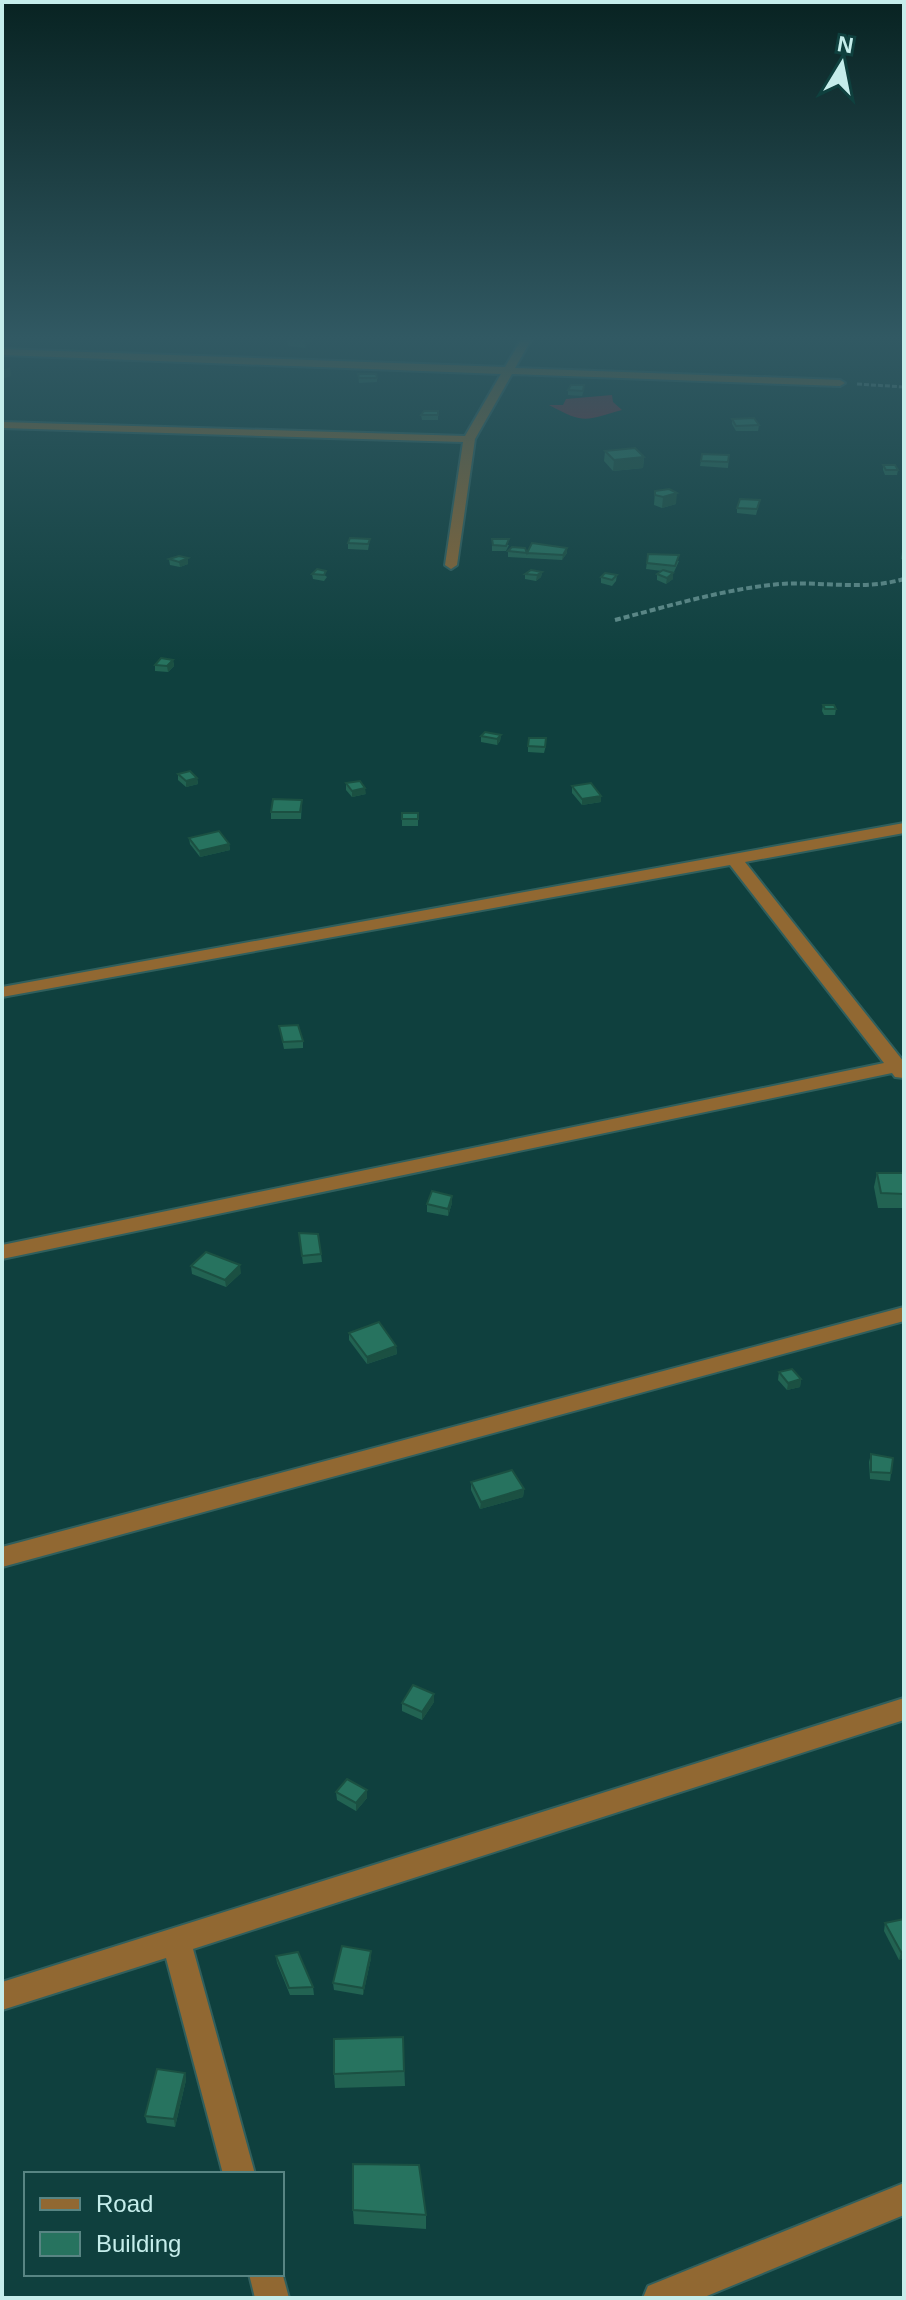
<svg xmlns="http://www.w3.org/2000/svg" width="906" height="2300" font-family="Helvetica,sans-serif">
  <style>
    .green { fill: #7d2d3c }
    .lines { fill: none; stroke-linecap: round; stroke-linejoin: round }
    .minor-casing { stroke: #305f5d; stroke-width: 4 }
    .path-far1 { stroke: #618e8c; stroke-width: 3; stroke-dasharray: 5 2; stroke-linecap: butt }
    .path { stroke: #618e8c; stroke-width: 4; stroke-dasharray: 6 3; stroke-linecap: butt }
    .minor { fill: #916832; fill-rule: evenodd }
    .wall { fill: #226352 }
    .shaded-wall { fill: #1b5042 }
    .building { fill: #27735f; stroke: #1b5042; stroke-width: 2 }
  </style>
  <rect width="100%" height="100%" fill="#0f403e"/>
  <!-- green -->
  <path class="green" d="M612,395L613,402L622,410C585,420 586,425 549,405H563L566,399Z"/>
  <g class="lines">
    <!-- minor casing -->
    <g class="minor-casing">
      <g id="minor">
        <polygon points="521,340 531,340 515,368 840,380 845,383 840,386 512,374 475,439 457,565 451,569 445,565 463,442 2,428 2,422 465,436 501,374 2,355 2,349 505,367"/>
        <polygon points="904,823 904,833 745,862 904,1062 904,1078 895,1077 892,1073 2,1259 2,1245 884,1063 730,865 2,997 2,987"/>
        <polygon points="904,1307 904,1321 2,1567 2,1547"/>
        <polygon points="904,1698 904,1720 193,1949 255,2174 223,2174 166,1958 2,2010 2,1982"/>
        <polygon points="904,2183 904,2215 702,2298 643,2298 648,2286"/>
        <polygon points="282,2272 289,2298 255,2298 249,2274"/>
      </g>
    </g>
    <!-- path-far1 -->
    <polyline class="path-far1" points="857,384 904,387"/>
    <!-- path -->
    <path class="path" d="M615,620C669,606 724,589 780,584C822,581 863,591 904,579"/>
    <!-- minor -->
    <use href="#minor" class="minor"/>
  </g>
  <!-- wall -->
  <g class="wall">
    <polygon points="287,340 311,340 305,348 288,346"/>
    <polygon points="358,374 377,378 377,382 359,383"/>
    <polygon points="568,390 584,390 582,396 568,395"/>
    <polygon points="438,411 438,420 422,420 421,415"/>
    <polygon points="732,419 759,425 758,431 736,431 732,424"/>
    <polygon points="605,451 644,457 643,468 613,471 604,461"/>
    <polygon points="702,454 729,455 728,468 700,466"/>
    <polygon points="883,465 898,470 897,475 885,475 883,470"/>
    <polygon points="655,491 676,504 662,508 654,505"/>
    <polygon points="760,500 756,515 737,513 737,508"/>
    <polygon points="370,539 368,550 348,549 348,543"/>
    <polygon points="492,544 509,545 506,551 492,551"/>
    <polygon points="903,544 904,544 904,560 901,559"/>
    <polygon points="567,548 567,553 562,560 508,557 508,551 527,553"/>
    <polygon points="648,554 679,561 674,572 666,571 673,573 673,579 666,584 657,580 657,574 662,571 646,569"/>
    <polygon points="169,559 188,564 180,567 170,565"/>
    <polygon points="317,569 327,577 324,581 313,579 312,574"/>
    <polygon points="542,572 541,577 536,581 525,579 525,574"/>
    <polygon points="617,575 616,581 612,586 601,583 601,577"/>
    <polygon points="173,660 174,666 168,672 155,671 155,665"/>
    <polygon points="823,705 836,709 835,715 824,715 822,711"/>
    <polygon points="501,735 500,741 497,745 481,742 481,736"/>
    <polygon points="546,745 544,753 528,752 528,746"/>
    <polygon points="178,774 197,778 198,784 186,787 178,780"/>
    <polygon points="346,783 366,794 352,797 346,790"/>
    <polygon points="572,786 601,802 582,805 572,793"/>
    <polygon points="302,800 301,819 271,819 271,812"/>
    <rect x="402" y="813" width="16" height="13"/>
    <polygon points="189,838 229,844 230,850 200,857 190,844"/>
    <polygon points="279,1026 303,1041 303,1048 284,1049"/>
    <polygon points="877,1173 904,1173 904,1208 878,1208 874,1187"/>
    <polygon points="452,1203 448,1216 427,1212 427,1204"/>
    <polygon points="299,1233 321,1254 322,1262 303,1264"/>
    <polygon points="191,1266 241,1273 226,1287 192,1274"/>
    <polygon points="349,1333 396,1346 397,1354 367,1364 349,1340"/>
    <polygon points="779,1372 801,1379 800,1387 787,1390 778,1380"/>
    <polygon points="871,1454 891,1473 890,1481 870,1479 869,1462"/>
    <polygon points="471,1482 524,1489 523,1497 480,1509 471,1490"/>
    <polygon points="434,1694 434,1702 422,1720 402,1711 402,1703"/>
    <polygon points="336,1792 367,1798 356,1811 337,1800"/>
    <polygon points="885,1923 904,1958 899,1960 884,1931"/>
    <polygon points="276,1956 313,1987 314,1995 290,1995 277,1963"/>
    <polygon points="371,1958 363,1995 334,1990 333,1983"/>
    <polygon points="403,2037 405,2086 335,2088 334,2074"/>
    <polygon points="185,2073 186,2080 175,2127 147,2123 145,2116"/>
    <polygon points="353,2210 426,2215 426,2229 354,2224"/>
  </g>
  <!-- shaded-wall -->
  <g class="shaded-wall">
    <polygon points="304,340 311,340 305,348"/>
    <polygon points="10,367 11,376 3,379 2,370"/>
    <polygon points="644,457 643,468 613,471 614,460"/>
    <polygon points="677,493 676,504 662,508 663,497"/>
    <polygon points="567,548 567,553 562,560 563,555"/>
    <polygon points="188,558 188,564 180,567 179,562"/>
    <polygon points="542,572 541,577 536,581 537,575"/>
    <polygon points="673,573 673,579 666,584 667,578"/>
    <polygon points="173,660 174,666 168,672 167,666"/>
    <polygon points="501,735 500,741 497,745 497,739"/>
    <polygon points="197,778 198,784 186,787 186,781"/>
    <polygon points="365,788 366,794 352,797 352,791"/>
    <polygon points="601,796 601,802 582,805 582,799"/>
    <polygon points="229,844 230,850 200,857 199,851"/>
    <polygon points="452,1196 452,1203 448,1216 448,1209"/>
    <polygon points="240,1265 241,1273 226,1287 225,1280"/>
    <polygon points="396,1346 397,1354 367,1364 367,1357"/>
    <polygon points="801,1379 800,1387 787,1390 788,1383"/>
    <polygon points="524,1489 523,1497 480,1509 481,1502"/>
    <polygon points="434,1694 434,1702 422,1720 422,1712"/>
    <polygon points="367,1790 367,1798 356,1811 356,1803"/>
    <polygon points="371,1951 371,1958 363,1995 363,1988"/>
    <polygon points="904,1951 904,1958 899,1960 901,1952"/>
    <polygon points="185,2073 186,2080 175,2127 174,2119"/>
  </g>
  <!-- building -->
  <g class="building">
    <polygon points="358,374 376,374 377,378 359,378"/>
    <polygon points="571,385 584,385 583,391 568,390"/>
    <polygon points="424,411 438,411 438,415 421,415"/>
    <polygon points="754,418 759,425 736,426 732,419"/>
    <polygon points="635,448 644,457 614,460 605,451"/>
    <polygon points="702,454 729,455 728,462 701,461"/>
    <polygon points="883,465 895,465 898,470 886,470"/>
    <polygon points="669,489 677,493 663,497 655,495 655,491"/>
    <polygon points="740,499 760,500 757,509 737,508"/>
    <polygon points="350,538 370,539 368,544 348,543"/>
    <polygon points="492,539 509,539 506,546 493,545"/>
    <polygon points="532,543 567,548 563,555 527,553 508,551 512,547 525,548 527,553"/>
    <polygon points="648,554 679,555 675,566 647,563"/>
    <polygon points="179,556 188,558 179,562 169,559"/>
    <polygon points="317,569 326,571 324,575 312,574"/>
    <polygon points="531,570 542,572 537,575 525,574"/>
    <polygon points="663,570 673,573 667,578 657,574"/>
    <polygon points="605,573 617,575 612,580 601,577"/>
    <polygon points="161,658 173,660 167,666 155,665"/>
    <polygon points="823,705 834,705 836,709 825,709"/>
    <polygon points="485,732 501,735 497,739 481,736"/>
    <polygon points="529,738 546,738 545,747 528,746"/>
    <polygon points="190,771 197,778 186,781 178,774"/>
    <polygon points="360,781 365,788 352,791 346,783"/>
    <polygon points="591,783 601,796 582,799 572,786"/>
    <polygon points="273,799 302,800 300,812 271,812"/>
    <rect x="402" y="813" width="16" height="6"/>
    <polygon points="219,831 229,844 199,851 189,838"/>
    <polygon points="298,1025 303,1041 283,1042 279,1026"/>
    <polygon points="877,1173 904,1173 904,1194 881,1193"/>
    <polygon points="432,1191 452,1196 448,1209 427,1204"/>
    <polygon points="299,1233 318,1234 321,1254 302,1256"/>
    <polygon points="206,1252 240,1265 225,1280 191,1266"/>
    <polygon points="379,1322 396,1346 367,1357 349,1333"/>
    <polygon points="792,1369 801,1379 788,1383 779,1372"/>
    <polygon points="871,1454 893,1458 891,1473 871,1472"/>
    <polygon points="512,1470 524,1489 481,1502 471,1482"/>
    <polygon points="413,1685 434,1694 422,1712 402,1703"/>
    <polygon points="347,1779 367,1790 356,1803 336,1792"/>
    <polygon points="904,1919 904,1951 901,1952 885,1923"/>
    <polygon points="342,1946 371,1951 363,1988 333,1983"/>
    <polygon points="298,1952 313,1987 289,1988 276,1956"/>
    <polygon points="403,2037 404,2071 334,2074 334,2039"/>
    <polygon points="157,2069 185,2073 174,2119 145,2116"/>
    <polygon points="353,2164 419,2165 426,2215 353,2210"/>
  </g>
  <!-- sky -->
  <linearGradient id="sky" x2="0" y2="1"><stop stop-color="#082322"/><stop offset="0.51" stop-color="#315963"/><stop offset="1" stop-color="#315963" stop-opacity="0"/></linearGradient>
  <rect width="906" height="662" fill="url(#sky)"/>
  <!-- border -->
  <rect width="906" height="2300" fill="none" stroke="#c5edeb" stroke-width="8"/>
  <!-- legend -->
  <rect x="24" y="2172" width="260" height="104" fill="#0f403e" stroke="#588583" stroke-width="2"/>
  <rect x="40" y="2198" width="40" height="12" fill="#916832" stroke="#588583" stroke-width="2"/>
  <text x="96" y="2212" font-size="24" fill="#c5edeb">Road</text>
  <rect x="40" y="2232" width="40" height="24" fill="#27735f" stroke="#588583" stroke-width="2"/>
  <text x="96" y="2252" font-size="24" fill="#c5edeb">Building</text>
  <!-- north arrow -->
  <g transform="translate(842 64) rotate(10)" stroke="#0f403e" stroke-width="6" paint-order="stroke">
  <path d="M0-6L14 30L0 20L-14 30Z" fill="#c5edeb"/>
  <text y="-12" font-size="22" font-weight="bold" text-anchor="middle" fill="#c5edeb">N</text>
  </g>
</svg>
